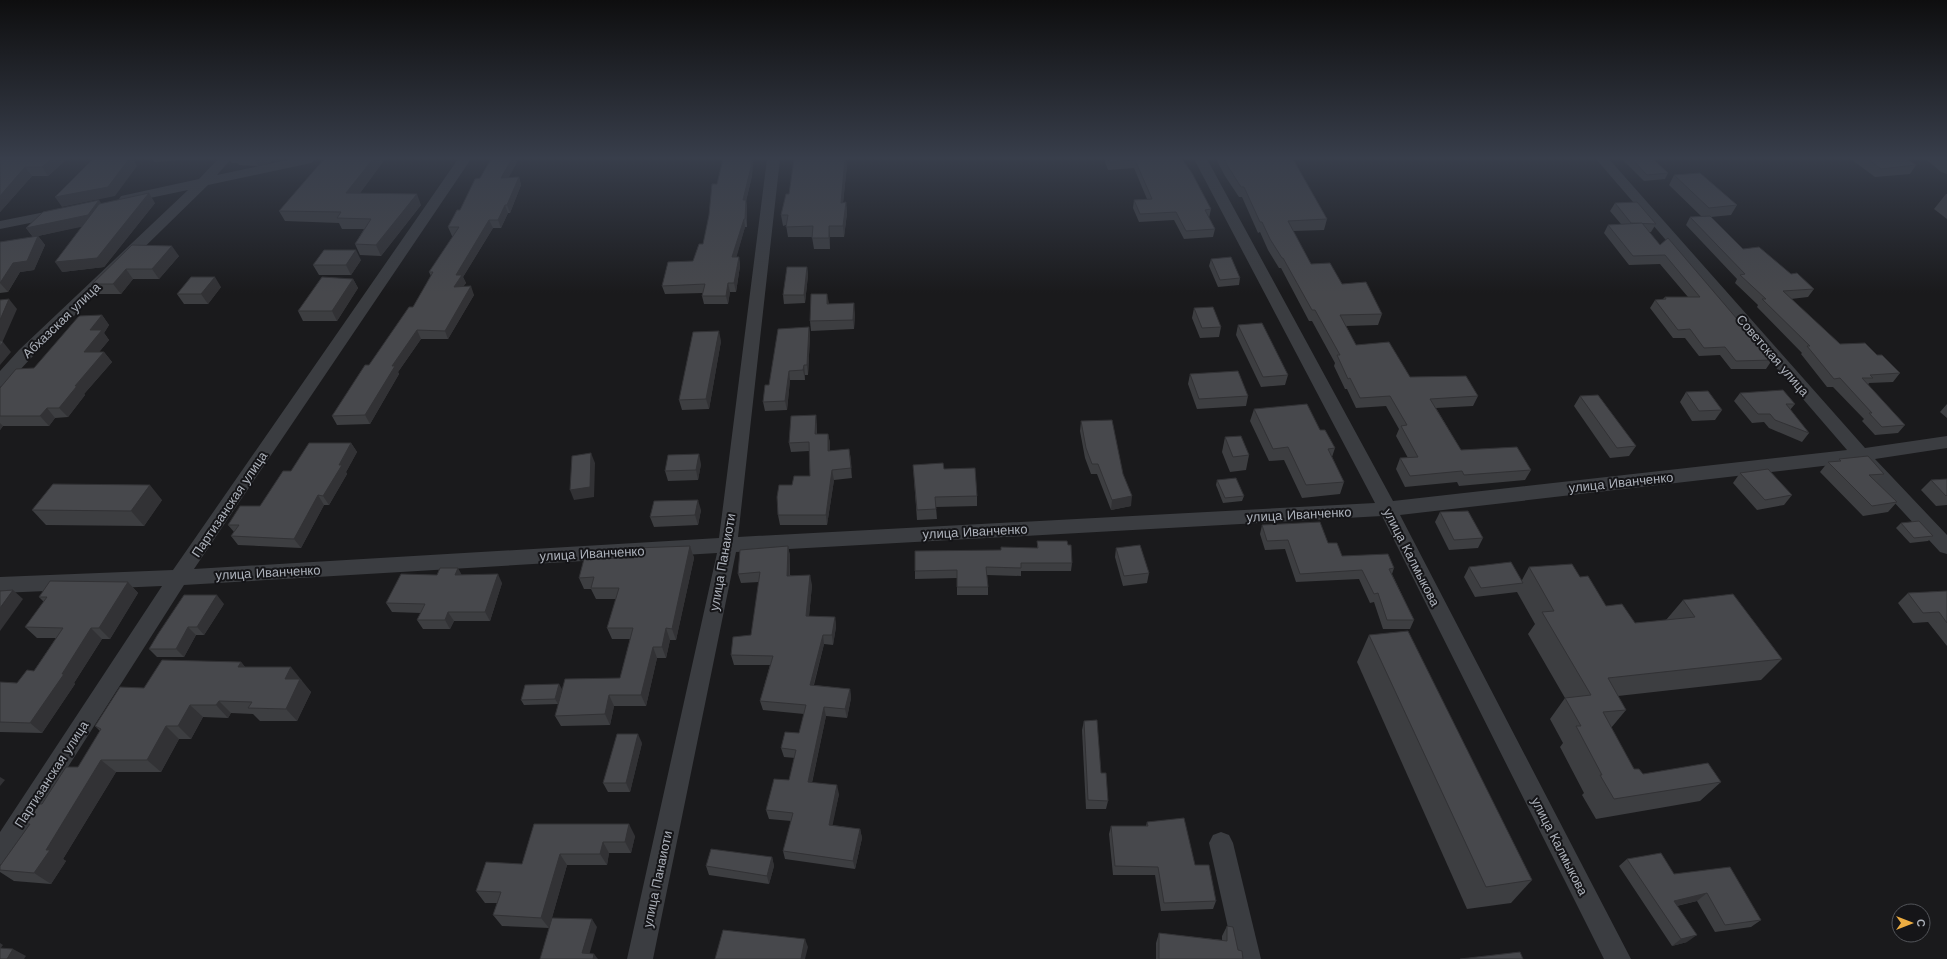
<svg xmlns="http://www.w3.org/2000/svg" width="1947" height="959" font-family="'Work Sans',sans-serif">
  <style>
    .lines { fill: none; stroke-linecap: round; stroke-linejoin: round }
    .minor { fill: #3b3d41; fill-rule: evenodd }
    .tertiary { fill: #3b3d41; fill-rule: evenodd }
    .wall { fill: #3d3e41 }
    .shaded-wall { fill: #323235 }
    .building { fill: #47484c; stroke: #323235 }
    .labels { text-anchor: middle; stroke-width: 4; stroke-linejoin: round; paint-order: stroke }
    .street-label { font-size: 13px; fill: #adb2bb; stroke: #151518 }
  </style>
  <rect width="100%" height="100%" fill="#1a1a1c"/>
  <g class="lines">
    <!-- minor -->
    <g class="minor">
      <polygon points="218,159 231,159 217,175 292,159 317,159 311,163 208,185 31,358 6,385 0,387 0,371 19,350 188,190 126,203 121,202 119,199 121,196 199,179"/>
      <polygon points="458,159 471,159 194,569 719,538 767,159 780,159 738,537 1375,503 1194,159 1207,159 1393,501 1847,450 1596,159 1609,159 1865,448 1947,436 1947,448 1875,459 1947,535 1947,554 1940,552 1857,462 1400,515 1631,959 1604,959 1382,516 736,552 653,959 627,959 717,553 184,585 8,861 0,865 0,832 162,586 0,593 0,577 173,570"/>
      <polygon points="60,209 65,210 67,213 65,216 0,229 0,221"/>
      <polygon points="1221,832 1229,835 1233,843 1261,959 1235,959 1209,843 1213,835"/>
    </g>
    <!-- tertiary -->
    <polygon class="tertiary" points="1926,159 1944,159 1947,161 1947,174 1941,172"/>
  </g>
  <!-- wall -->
  <g class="wall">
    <polygon points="0,159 67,159 48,176 32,176 0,212"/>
    <polygon points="152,159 204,159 154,162"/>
    <polygon points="229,159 273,159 270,163 258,166 239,165 238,163 232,163"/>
    <polygon points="385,159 360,193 421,205 381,256 360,255 355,244 364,229 342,229 339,223 285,221 279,211"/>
    <polygon points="723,159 753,159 752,176 746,201 747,208 747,227 745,227 736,257 739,257 740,266 736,292 730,292 728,304 704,304 702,296 703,293 665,294 662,286 693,261 703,244"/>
    <polygon points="1104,159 1182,159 1211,209 1209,218 1215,229 1213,237 1184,239 1174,220 1139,222 1133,208 1134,200 1147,199 1134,168 1108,170"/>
    <polygon points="1216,159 1293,159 1327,219 1324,230 1293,231 1311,264 1342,284 1382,314 1378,325 1346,326 1356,345 1410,377 1478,396 1473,406 1436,408 1461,450 1531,470 1525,480 1459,486 1457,482 1405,487 1396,469 1400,458 1408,458 1396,436 1399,429 1386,406 1356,408 1347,389 1345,389 1334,366 1335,363 1312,321 1309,321 1281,268 1279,268 1268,250 1260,232 1258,233 1242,197 1239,197 1225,176"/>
    <polygon points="1622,159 1653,159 1668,173 1665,179 1644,181"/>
    <polygon points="1851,159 1907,159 1916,165 1910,174 1875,177"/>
    <polygon points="847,165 843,203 846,202 847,213 844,237 830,237 830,249 814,249 812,237 788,237 786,225 783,226 781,215 789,194"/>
    <polygon points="1674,175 1737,205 1731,215 1711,217 1743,249 1791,274 1814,289 1808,297 1791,299 1840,344 1877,355 1900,373 1893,382 1869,383 1868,385 1905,425 1898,433 1875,435 1862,421 1864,419 1833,387 1827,387 1801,354 1802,353 1757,307 1758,305 1735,283 1737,279 1686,225 1690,217 1702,217 1669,185"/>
    <polygon points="509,177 519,177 521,185 510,213 508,213 501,228 493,228 463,277 466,283 463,286 474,295 448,339 421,339 398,372 399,374 370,424 337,425 332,416 369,365 413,307 431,276 429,272 454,236 452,236 448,227 460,210"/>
    <polygon points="1946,194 1947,194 1947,219 1934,209"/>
    <polygon points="101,203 155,203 104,267 62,272 82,226 38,236 45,245 34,270 20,272 8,292 0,293 0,242 33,237 26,228"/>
    <polygon points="1615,203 1656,224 1651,232 1649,232 1660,245 1772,360 1766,369 1731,369 1720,355 1699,356 1685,338 1673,338 1650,308 1655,300 1663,299 1665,297 1688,297 1660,264 1629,265 1604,233 1608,225 1621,224 1610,211"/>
    <polygon points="132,245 179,256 159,279 133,279 121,294 99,294 92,284"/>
    <polygon points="1211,259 1240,278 1239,285 1218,287 1209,266"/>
    <polygon points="361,260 351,275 319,275 313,265"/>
    <polygon points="807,267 808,275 805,303 784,304 783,295"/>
    <polygon points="353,279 358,288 337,321 303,321 298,311"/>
    <polygon points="221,287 208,304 184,304 177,294"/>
    <polygon points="829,304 855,313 854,329 811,331 810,321"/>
    <polygon points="1194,308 1221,327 1219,337 1200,338 1192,318"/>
    <polygon points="102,315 109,325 104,333 109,340 99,352 104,352 112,362 84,394 85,395 68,417 55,418 49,426 3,426 0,430 0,388 34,368"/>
    <polygon points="1238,325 1288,375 1285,385 1261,387 1236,335"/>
    <polygon points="809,327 810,336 808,375 805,375 805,380 790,380 787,410 765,411 763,402 769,385"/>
    <polygon points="721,341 709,409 682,410 679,400"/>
    <polygon points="1190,374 1248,396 1246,406 1197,409 1188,384"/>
    <polygon points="1686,392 1722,410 1715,420 1692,421 1680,402"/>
    <polygon points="1740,393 1795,404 1790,410 1809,433 1802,442 1769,428 1764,422 1752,423 1734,401"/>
    <polygon points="1580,396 1636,446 1629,456 1610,458 1574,406"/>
    <polygon points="1947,404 1947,418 1940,412"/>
    <polygon points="1254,409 1320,430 1335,448 1332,457 1344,482 1340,494 1302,498 1284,460 1269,461 1250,421"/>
    <polygon points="1081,421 1131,506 1111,510 1097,474 1091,474 1085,458 1080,431"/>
    <polygon points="817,424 817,434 828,434 830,443 830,451 849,449 852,478 834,480 827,525 780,525 778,515 792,485 810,476 809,451 791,452 789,443"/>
    <polygon points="1225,437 1249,455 1246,470 1230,472 1222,452"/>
    <polygon points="351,443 357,452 346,472 347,474 329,505 324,505 301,548 238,545 231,536 234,532 228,525 260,506 291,471"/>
    <polygon points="1839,459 1884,474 1877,482 1897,502 1888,512 1863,516 1820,472 1828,462 1837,462"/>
    <polygon points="701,464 698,480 668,481 665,471"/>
    <polygon points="913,465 944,469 977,496 977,506 936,507 937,519 917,520"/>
    <polygon points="1740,473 1792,495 1784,505 1757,510 1733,483"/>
    <polygon points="1947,479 1947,505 1936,506 1921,490 1931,480"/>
    <polygon points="1217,480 1244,496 1242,501 1223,503 1216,485"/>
    <polygon points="162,500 144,526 46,525 32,510"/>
    <polygon points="701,510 698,525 654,527 650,517"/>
    <polygon points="1440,512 1483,538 1478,548 1449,550 1435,522"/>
    <polygon points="1901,523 1933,536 1928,541 1910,543 1896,528"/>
    <polygon points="1262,525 1328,543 1342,556 1394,568 1392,574 1414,620 1410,629 1383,629 1374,602 1370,603 1359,579 1296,582 1285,549 1265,550 1260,534"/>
    <polygon points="1037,541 1072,563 1071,571 1021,571 1021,576 987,575 988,587 988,595 957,595 957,578 915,579 915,571 1001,550 1037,548"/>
    <polygon points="690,546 694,558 676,640 670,640 666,658 657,658 646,706 614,706 610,725 561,726 555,716 620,678 630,639 612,639 607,628 616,599 596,599 591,589 584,589 579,578 634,558"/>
    <polygon points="788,546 790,556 790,575 812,585 809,616 835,617 836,627 833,645 824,644 814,685 850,689 851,698 847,718 826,716 812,783 839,794 832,825 860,829 862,838 855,869 785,859 783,851 791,821 769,819 766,810 789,780 795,758 784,757 781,748 799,733 804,714 763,710 760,701 770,665 734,665 731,655 751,635 759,582 741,583 738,574"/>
    <polygon points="1116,548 1149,573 1147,583 1123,586 1115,557"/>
    <polygon points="1469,567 1522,580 1529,567 1580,577 1606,606 1635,623 1666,620 1683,600 1782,659 1761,680 1618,696 1626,710 1611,728 1634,769 1643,774 1721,782 1700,801 1596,819 1582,795 1584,793 1560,747 1563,743 1550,719 1565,698 1528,634 1535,624 1517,592 1475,597 1464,577"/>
    <polygon points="461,575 502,583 490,621 454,621 450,629 423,629 417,620 421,613 392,612 386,603"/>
    <polygon points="128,582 138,593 110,639 102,639 74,683 75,684 42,733 0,732 0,682 17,683 34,671 56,638 37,638 25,627 44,602 39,597"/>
    <polygon points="1947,591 1947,646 1928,622 1913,623 1898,603 1908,593"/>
    <polygon points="224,604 204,635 196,635 184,657 157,657 149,649"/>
    <polygon points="1369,635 1532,880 1511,903 1467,909 1357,662"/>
    <polygon points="241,662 245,667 302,680 301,681 311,692 297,721 260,721 253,714 231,713 228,718 203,717 191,739 179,739 161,772 116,772 63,859 66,861 51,884 14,881 0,872 0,866 29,825 26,824 42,804 78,767 100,731 95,726 144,688"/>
    <polygon points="562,689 558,704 524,705 521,700"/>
    <polygon points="1084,721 1101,773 1108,801 1106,809 1086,809 1082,730"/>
    <polygon points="642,743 630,792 608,792 603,783"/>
    <polygon points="1147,822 1195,865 1216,901 1213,909 1161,911 1155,875 1113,875 1109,834 1111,826 1146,826"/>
    <polygon points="534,824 635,836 631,853 609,853 607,865 567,865 549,928 502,926 493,915 497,903 485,903 476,891 522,864"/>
    <polygon points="772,857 774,866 769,884 709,875 706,866"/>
    <polygon points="1627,859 1674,874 1761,920 1751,927 1715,932 1697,901 1677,906 1687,942 1672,946 1619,866"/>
    <polygon points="1227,926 1243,959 1156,959 1156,943 1159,933 1222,940 1222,936"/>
  </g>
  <!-- shaded-wall -->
  <g class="shaded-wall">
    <polygon points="51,159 67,159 48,176 42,167"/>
    <polygon points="129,159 133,159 137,166 115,196 62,207 55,197"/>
    <polygon points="255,159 273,159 270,163 258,166"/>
    <polygon points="373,159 385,159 352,204 346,193"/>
    <polygon points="512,159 519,159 504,186 501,178"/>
    <polygon points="751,159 753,159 752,176 746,201 747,208 747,227 743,200"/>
    <polygon points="845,159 846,159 847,165 842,213 841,203"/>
    <polygon points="25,167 32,176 0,212 0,196"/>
    <polygon points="519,177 521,185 510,213 507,205"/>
    <polygon points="149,193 155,203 104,267 62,272 55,262"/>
    <polygon points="417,194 421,205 381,256 376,245"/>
    <polygon points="99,200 105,209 95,224 38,236 45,245 34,270 20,272 8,292 0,283 13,263 33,237 26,228"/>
    <polygon points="846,202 847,213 844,237 843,226"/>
    <polygon points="505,205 508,213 501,228 498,220"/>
    <polygon points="744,219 745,227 734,266 732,257"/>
    <polygon points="489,220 493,228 463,277 466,283 458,295 454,287 456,275"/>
    <polygon points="829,226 830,237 830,249 829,238"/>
    <polygon points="172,246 179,256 159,279 152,269"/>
    <polygon points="356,250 361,260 351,275 346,265"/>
    <polygon points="739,257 740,266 736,292 734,283"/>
    <polygon points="807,267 808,275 805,303 804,295"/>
    <polygon points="126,269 133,279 121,294 113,284"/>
    <polygon points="215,277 221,287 208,304 201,294"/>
    <polygon points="353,279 358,288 337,321 332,311"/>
    <polygon points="728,283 730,292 728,304 726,296"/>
    <polygon points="471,286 474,295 448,339 445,331"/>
    <polygon points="827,294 829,303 828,314 827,304"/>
    <polygon points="9,299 17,309 2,343 3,342 11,352 0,365 0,320"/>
    <polygon points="854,303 855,313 854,329 853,320"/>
    <polygon points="102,315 109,325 104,333 109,340 91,362 84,352 90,330"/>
    <polygon points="809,327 810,336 808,375 807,365"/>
    <polygon points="417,330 421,339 398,372 399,374 370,424 365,415 392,366"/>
    <polygon points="719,331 721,341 709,409 706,399"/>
    <polygon points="104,352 112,362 84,394 85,395 68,417 59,408 75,386"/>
    <polygon points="804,365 805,375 805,380 803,370"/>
    <polygon points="789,371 790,380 787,410 785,401"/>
    <polygon points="47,408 55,418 49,426 40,416"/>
    <polygon points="816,415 817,424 816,444 815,434"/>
    <polygon points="0,423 3,426 0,430"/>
    <polygon points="828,434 830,443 830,461 828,451"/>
    <polygon points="351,443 357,452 346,472 347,474 329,505 323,496"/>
    <polygon points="849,449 851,459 852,478 851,468"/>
    <polygon points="591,453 595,463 594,497 574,500 570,490"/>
    <polygon points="699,454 701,464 698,480 696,470"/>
    <polygon points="832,470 834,480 827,525 826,515"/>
    <polygon points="150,485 162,500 144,526 131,511"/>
    <polygon points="318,495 324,505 301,548 294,539"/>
    <polygon points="1132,496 1131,506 1111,510 1112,500"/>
    <polygon points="698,500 701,510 698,525 695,515"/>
    <polygon points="690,546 694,558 676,640 672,629"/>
    <polygon points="788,546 790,556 789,585 787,576"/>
    <polygon points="458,568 463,577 455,575"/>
    <polygon points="498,574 502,583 490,621 485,612"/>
    <polygon points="810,575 812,585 808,626 806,616"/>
    <polygon points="128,582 138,593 110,639 99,628"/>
    <polygon points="13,590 23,599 0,631 0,608"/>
    <polygon points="217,595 224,604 204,635 197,627"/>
    <polygon points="448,612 454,621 450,629 445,620"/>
    <polygon points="835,617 836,627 833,645 832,635"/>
    <polygon points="188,627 196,635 184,657 176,649"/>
    <polygon points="91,628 102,639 74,683 75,684 42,733 30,723"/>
    <polygon points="666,628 670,640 666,658 662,647"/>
    <polygon points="823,635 824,644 811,694 810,685"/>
    <polygon points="653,647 657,658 646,706 641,695"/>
    <polygon points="241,662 252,675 238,667"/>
    <polygon points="291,667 311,692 297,721 286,709 285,679"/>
    <polygon points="559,684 562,689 558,704 555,699"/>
    <polygon points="850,689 851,698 847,718 845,709"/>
    <polygon points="609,695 614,706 610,725 605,714"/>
    <polygon points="219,701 231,713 228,718 216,705"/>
    <polygon points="190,705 203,717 191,739 178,726"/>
    <polygon points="824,707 826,716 810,791 808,782"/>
    <polygon points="166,726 179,739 161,772 147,760"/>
    <polygon points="638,734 642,743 630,792 626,783"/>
    <polygon points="101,760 116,772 63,859 66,861 51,884 34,873 46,850"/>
    <polygon points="0,777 5,780 0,786"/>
    <polygon points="837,785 839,794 831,833 829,825"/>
    <polygon points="629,824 635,836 631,853 625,842"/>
    <polygon points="860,829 862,838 855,869 853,861"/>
    <polygon points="603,842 609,853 607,865 600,854"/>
    <polygon points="560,854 567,865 549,928 541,918"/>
    <polygon points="772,857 774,866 769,884 767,876"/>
    <polygon points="1707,893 1697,901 1666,908 1674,901"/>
    <polygon points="592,919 597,927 588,959 582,953"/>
    <polygon points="1697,935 1687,942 1672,946 1681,939"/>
    <polygon points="805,939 808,947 805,959 801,959"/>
    <polygon points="0,943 3,945 0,949"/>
    <polygon points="13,949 26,956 24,959 7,959"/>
    <polygon points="594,954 598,959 593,959"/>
  </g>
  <!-- building -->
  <g class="building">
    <polygon points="0,159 51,159 42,167 25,167 0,196"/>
    <polygon points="93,159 129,159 108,187 55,197"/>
    <polygon points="324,159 373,159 346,193 417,194 376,245 355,244 371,219 337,218 341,212 279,211"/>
    <polygon points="491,159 512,159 501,178 519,177 507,205 505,205 498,220 489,220 456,275 462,275 454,287 471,286 445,331 417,330 392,366 395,366 365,415 332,416 365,365 369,365 409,307 413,307 433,272 429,272 459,227 448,227 457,210 460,210 475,179 480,178"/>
    <polygon points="723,159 751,159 751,167 743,200 746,200 745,219 744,219 732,257 739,257 734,283 728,283 726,296 702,296 705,284 662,286 668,262 693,261 699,244 703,244 709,215 712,184 717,184"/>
    <polygon points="794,159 845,159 841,203 846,202 843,226 829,226 829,238 812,238 813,226 786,227 788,215 781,215 786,194 789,194"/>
    <polygon points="1108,159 1182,159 1192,173 1211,209 1205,210 1215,229 1186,231 1176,212 1140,214 1134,200 1152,199 1135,160 1109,162"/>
    <polygon points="1224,159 1293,159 1327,219 1288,221 1311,264 1330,263 1342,284 1366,282 1382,314 1340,315 1356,345 1389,342 1410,377 1466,376 1478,396 1430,399 1461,450 1517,447 1531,470 1464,475 1462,471 1410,476 1400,458 1418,457 1401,426 1407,425 1390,396 1360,398 1350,378 1348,379 1337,355 1340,355 1315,310 1312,310 1283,258 1282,258 1270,239 1262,222 1260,222 1244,187 1241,187 1227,165"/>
    <polygon points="1632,159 1653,159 1668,173 1647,175"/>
    <polygon points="1868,159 1907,159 1916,165 1881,169"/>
    <polygon points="1700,173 1737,205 1709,208 1674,175"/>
    <polygon points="149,193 97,258 55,262 99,204"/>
    <polygon points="99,200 88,215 26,228 43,212"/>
    <polygon points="1637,202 1656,224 1631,223 1615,203"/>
    <polygon points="1710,216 1743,249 1759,247 1791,274 1797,273 1814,289 1783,291 1840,344 1865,343 1877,355 1882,355 1900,373 1870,375 1873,378 1862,378 1905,425 1882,427 1869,413 1872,413 1840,378 1834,379 1807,346 1810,346 1762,299 1766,299 1740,275 1745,274 1690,217"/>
    <polygon points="1642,223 1660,245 1668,238 1772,360 1736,361 1725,347 1704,348 1690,329 1678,330 1655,300 1666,299 1665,297 1700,297 1665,255 1633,256 1608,225"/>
    <polygon points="38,236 27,261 13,263 0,283 0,242"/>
    <polygon points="132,245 172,246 152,269 126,269 113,284 92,284"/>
    <polygon points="324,250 356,250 346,265 313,265"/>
    <polygon points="1231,257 1240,278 1220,280 1211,259"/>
    <polygon points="787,267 807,267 804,295 783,295"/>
    <polygon points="191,277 215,277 201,294 177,294"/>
    <polygon points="322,277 353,279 332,311 298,311"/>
    <polygon points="811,294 827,294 827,304 854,303 853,320 810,321"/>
    <polygon points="9,299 0,320 0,300"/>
    <polygon points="1213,307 1221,327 1202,328 1194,308"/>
    <polygon points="102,315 90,330 102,330 84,352 104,352 75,386 77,386 59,408 47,408 40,416 0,416 0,388 16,369 34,368 79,316"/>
    <polygon points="1262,323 1288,375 1263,377 1238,325"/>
    <polygon points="809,327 807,365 804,365 803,370 789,371 785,401 763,402 765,385 769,385 778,329"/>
    <polygon points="719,331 706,399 679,400 693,332"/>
    <polygon points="0,340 3,342 0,346"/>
    <polygon points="1238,371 1248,396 1199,399 1190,374"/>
    <polygon points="1783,390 1795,404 1786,404 1809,433 1775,420 1770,414 1758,414 1740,393"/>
    <polygon points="1708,391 1722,410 1699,411 1686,392"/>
    <polygon points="1598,395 1636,446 1617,448 1580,396"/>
    <polygon points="1307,404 1320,430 1325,430 1335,448 1328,449 1344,482 1306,485 1288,447 1273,449 1254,409"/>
    <polygon points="816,415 815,434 828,434 828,451 849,449 851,468 832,470 826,515 778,515 777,497 779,485 792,485 794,476 810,476 809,442 789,443 791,416"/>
    <polygon points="1112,420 1123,474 1132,496 1112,500 1098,464 1092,464 1086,448 1081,421"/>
    <polygon points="1241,436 1249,455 1233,457 1225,437"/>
    <polygon points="309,443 351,443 339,465 342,465 323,496 318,495 294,539 231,536 239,525 228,525 240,506 260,506 283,471 291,471"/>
    <polygon points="591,453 590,487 570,490 572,456"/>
    <polygon points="699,454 696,470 665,471 668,455"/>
    <polygon points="1868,456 1884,474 1869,475 1897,502 1872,506 1828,462 1841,461 1839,459"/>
    <polygon points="943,463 944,469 975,468 977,496 935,497 936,509 917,510 913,465"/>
    <polygon points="1768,469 1792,495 1765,500 1740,473"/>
    <polygon points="1236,478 1244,496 1225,498 1217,480"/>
    <polygon points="1947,479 1947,495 1946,496 1931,480"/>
    <polygon points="53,484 150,485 131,511 32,510"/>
    <polygon points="698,500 695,515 650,517 654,501"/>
    <polygon points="1468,511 1483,538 1454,540 1440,512"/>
    <polygon points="1919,521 1933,536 1914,538 1901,523"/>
    <polygon points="1320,522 1328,543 1337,543 1342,556 1388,554 1394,568 1389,569 1414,620 1387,620 1378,593 1374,594 1362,570 1300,574 1288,540 1267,541 1262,525"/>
    <polygon points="1037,541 1067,541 1068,545 1071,545 1072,563 1021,563 1021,568 986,567 988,587 957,587 957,570 915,571 915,551 1001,550 1001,547 1038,548"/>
    <polygon points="1140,545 1149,573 1124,576 1116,548"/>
    <polygon points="690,546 672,629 666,628 662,647 653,647 641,695 609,695 605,714 555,716 565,679 620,678 633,628 607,628 619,588 591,588 594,577 579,578 584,559 634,558 636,548"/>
    <polygon points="788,546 787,576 810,575 806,616 835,617 832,635 823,635 810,685 850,689 845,709 824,707 808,782 837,785 829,825 860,829 853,861 783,851 793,813 766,810 774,779 789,780 796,750 781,748 785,732 799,733 806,705 760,701 773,656 731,655 733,637 751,635 760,572 738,574 740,550"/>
    <polygon points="1511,562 1523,583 1481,588 1469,567"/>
    <polygon points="1572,564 1580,577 1588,576 1606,606 1622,604 1635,623 1695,617 1683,600 1733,594 1782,659 1608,678 1626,710 1603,712 1634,769 1639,769 1643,774 1708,763 1721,782 1614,799 1600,775 1602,775 1576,726 1581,726 1565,698 1591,695 1542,612 1554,611 1529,567"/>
    <polygon points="440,568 458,568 455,575 498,574 485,612 448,612 445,620 417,620 425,604 386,603 401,574 437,575"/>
    <polygon points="50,581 128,582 99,628 91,628 62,674 64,674 30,723 0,722 0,682 17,683 27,670 34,671 63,628 25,627 47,597 39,597"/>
    <polygon points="13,590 0,608 0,591"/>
    <polygon points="1947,591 1947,623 1939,612 1923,613 1908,593"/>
    <polygon points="184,595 217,595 197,627 188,627 176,649 149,649 158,634"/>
    <polygon points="1408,631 1532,880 1486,887 1369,635"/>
    <polygon points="162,660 241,662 238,667 291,667 285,679 300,679 286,709 248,708 252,702 219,701 216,705 190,705 178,726 166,726 147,760 101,760 46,850 50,850 34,873 0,870 0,866 30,824 26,824 39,804 42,804 66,767 78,767 101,729 95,726 120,687 144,688"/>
    <polygon points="559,684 555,699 521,700 525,685"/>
    <polygon points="1097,720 1101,773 1106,773 1108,801 1088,800 1084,721"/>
    <polygon points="617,734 638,734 626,783 603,783"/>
    <polygon points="1184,818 1195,865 1209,865 1216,901 1164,903 1158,867 1115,866 1111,826 1148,826 1147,822"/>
    <polygon points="534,824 629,824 625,842 603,842 600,854 560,854 541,918 493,915 501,892 476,891 486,862 522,864"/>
    <polygon points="711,849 772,857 767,876 706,866"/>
    <polygon points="1661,853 1674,874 1730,867 1761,920 1725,925 1707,893 1674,901 1697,935 1681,939 1627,859"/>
    <polygon points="552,918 592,919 582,953 594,954 593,959 540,959"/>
    <polygon points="1227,926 1233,927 1238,950 1242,951 1243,959 1159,959 1159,933 1227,941"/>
    <polygon points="723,930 805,939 801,959 715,959"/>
    <polygon points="0,948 13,949 7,959 0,959"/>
    <polygon points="1520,952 1523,959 1460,959"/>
  </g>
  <!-- sky -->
  <linearGradient id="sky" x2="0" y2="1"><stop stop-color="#0e0e0f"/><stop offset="0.54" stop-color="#383e4b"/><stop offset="1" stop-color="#383e4b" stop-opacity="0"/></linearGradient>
  <rect width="1947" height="293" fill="url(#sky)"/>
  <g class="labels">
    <!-- street labels -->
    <g class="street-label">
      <text transform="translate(61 320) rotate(-44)" y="5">Абхазская улица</text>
      <text transform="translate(1773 355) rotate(49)" y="5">Советская улица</text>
      <text transform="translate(1621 482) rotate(-6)" y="5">улица Иванченко</text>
      <text transform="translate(229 504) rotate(-56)" y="5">Партизанская улица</text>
      <text transform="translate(1299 514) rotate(-3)" y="5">улица Иванченко</text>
      <text transform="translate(975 531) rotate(-3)" y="5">улица Иванченко</text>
      <text transform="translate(592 553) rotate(-3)" y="5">улица Иванченко</text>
      <text transform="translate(1412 557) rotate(63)" y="5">улица Калмыкова</text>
      <text transform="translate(722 562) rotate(-80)" y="5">улица Панаиоти</text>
      <text transform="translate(268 572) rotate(-3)" y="5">улица Иванченко</text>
      <text transform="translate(51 774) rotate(-57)" y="5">Партизанская улица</text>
      <text transform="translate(1560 846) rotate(63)" y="5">улица Калмыкова</text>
      <text transform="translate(657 879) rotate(-78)" y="5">улица Панаиоти</text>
    </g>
  </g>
  <!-- north arrow -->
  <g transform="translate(1911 923) rotate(90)"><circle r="19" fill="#151518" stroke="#525459"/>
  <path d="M0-3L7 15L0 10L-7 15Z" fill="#edad42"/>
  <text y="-6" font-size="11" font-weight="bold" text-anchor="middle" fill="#adb2bb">С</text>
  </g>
</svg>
